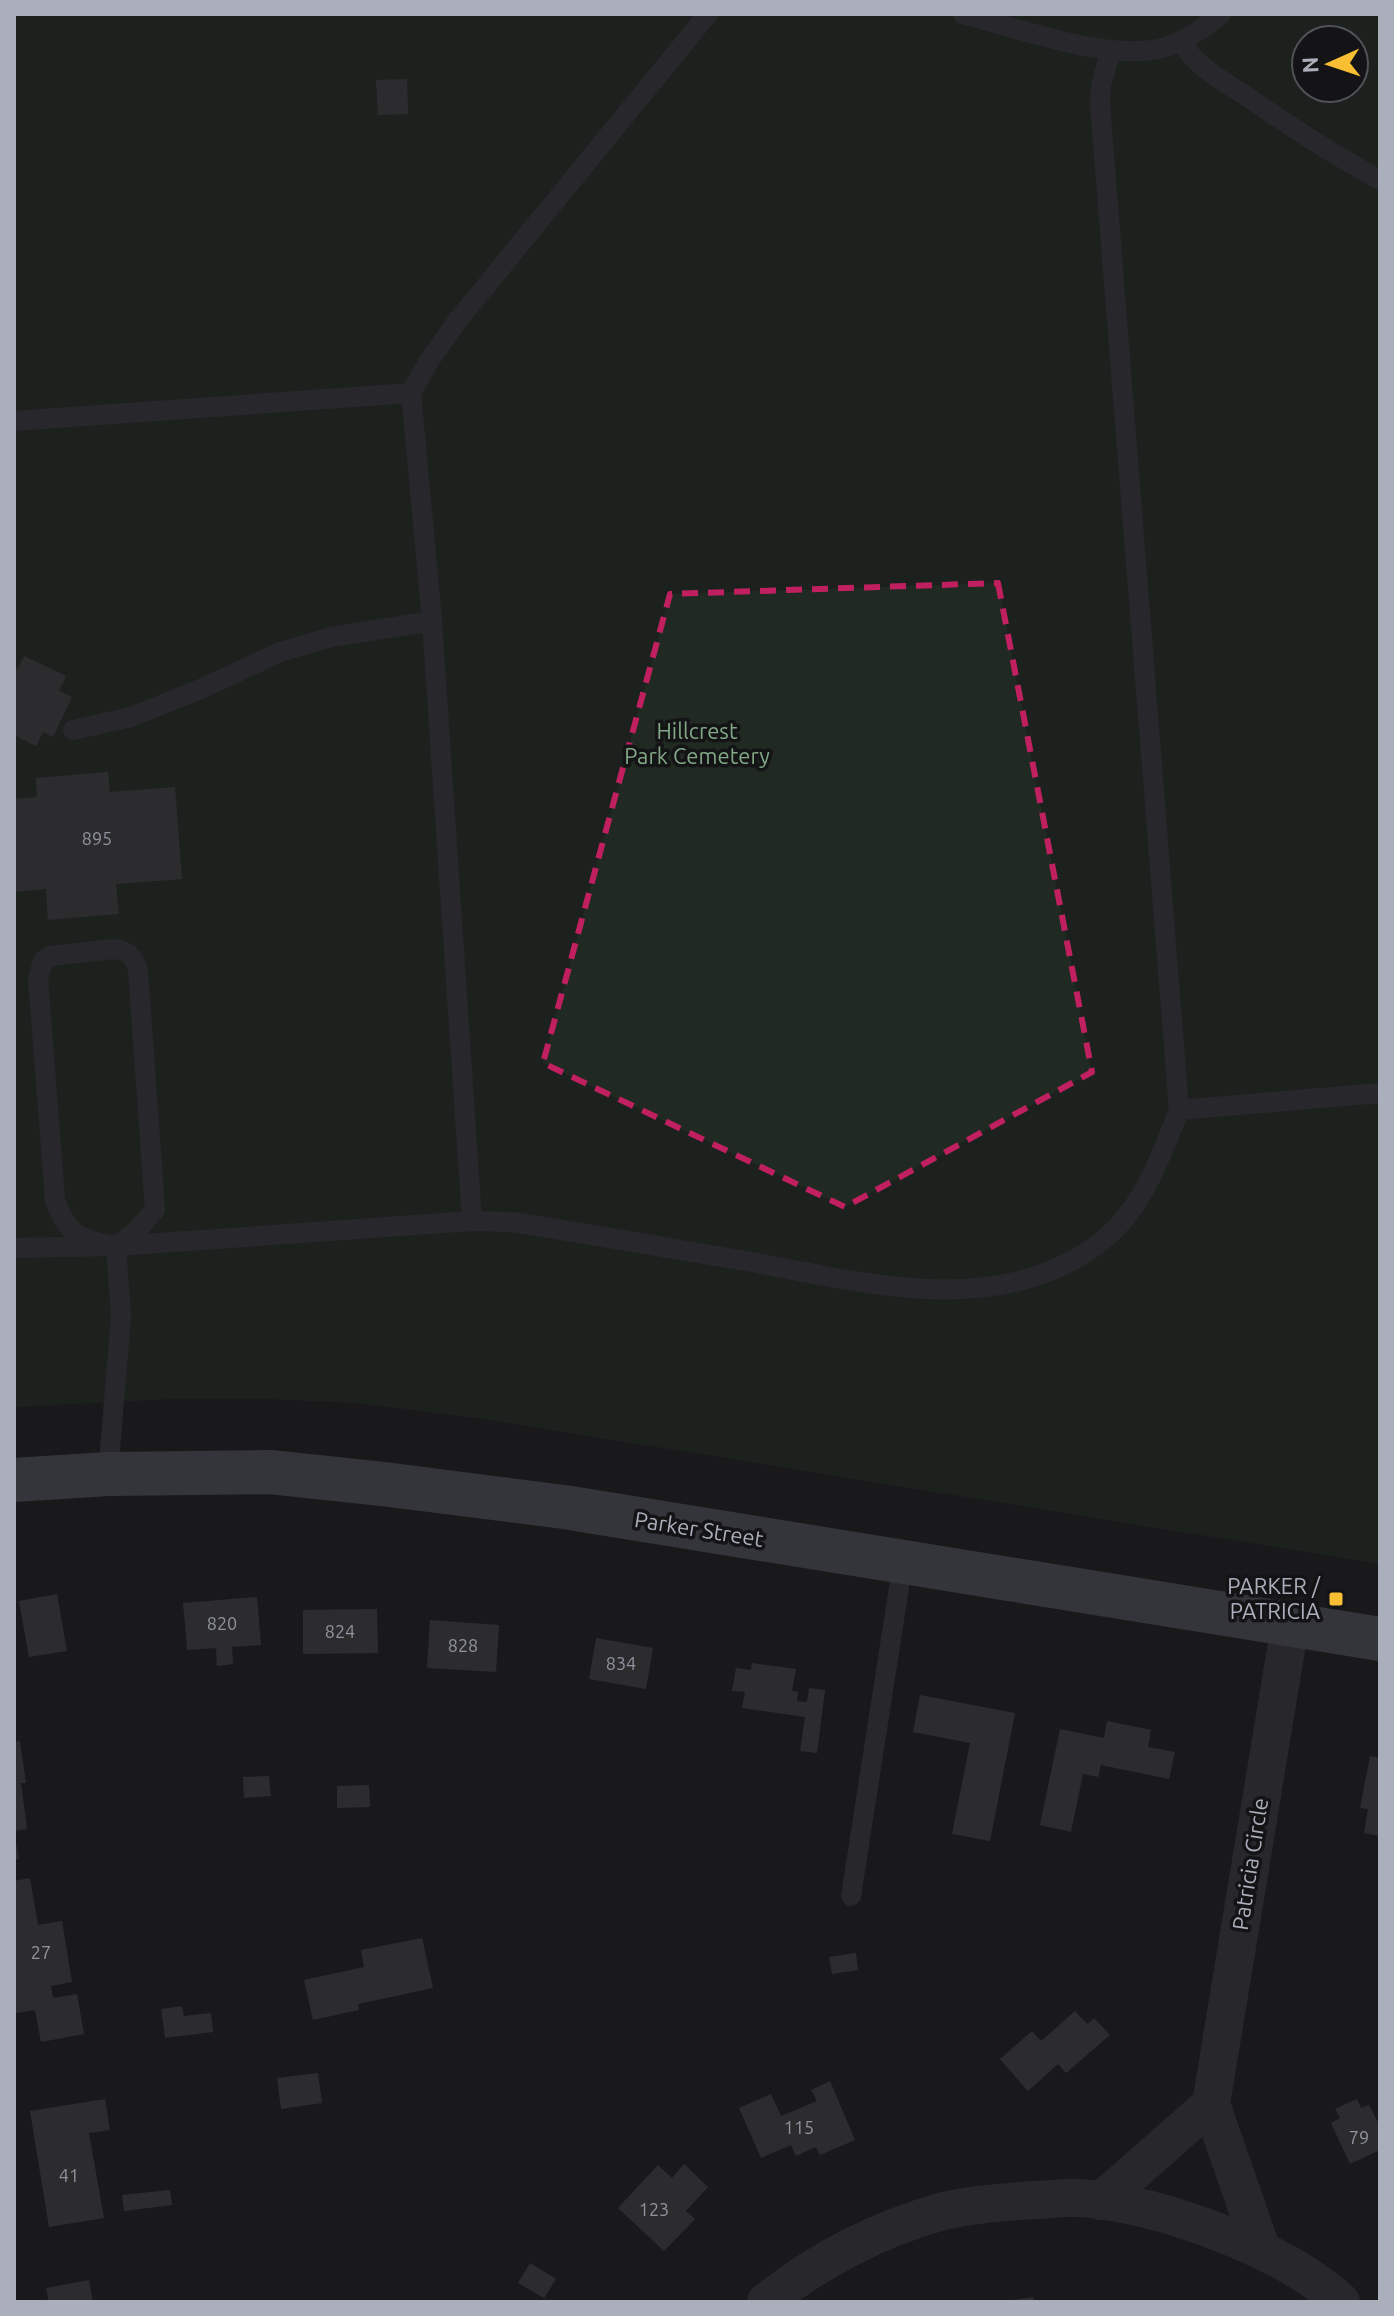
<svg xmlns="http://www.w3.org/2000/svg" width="1394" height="2316" font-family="Ubuntu,sans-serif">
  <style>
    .green { fill: #202a22; fill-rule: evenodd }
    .building { fill: #434448 }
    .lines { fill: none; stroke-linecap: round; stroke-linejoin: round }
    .lane { stroke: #3a3a40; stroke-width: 20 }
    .street { stroke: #3a3a40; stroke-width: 38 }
    .primary { stroke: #55575f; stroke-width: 44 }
    .marked { fill: none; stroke: #c12060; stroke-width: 6; stroke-dasharray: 16 10; stroke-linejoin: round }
    .poi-dot { fill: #f9bf33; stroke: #141416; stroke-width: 3 }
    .labels { text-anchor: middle; stroke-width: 7; stroke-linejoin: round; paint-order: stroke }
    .number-label { font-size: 18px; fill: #91949e }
    .park-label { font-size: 22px; fill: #81a785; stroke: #141416 }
    .street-label { font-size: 22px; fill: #abafbb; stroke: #141416 }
    .poi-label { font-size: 22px; fill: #abafbb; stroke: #141416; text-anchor: end }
  </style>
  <rect width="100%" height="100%" fill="#19191b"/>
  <!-- green -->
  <path class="green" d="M14,14H1380V1564L484,1419L358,1403L266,1399H173L14,1407ZM1306,40H1354V88H1306Z"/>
  <!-- building -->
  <g class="building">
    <polygon points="407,79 408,114 378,115 376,80"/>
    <polygon points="24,656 66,676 59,691 72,697 53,737 43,732 36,746 14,735 14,666 18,669"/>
    <polygon points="108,772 110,792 175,787 182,879 116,884 119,914 48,920 46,889 14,892 14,799 37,797 36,778"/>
    <polygon points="57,1594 67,1651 29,1657 19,1601"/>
    <polygon points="257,1597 261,1645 232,1647 233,1664 217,1666 216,1648 187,1650 183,1603"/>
    <polygon points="377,1609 378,1653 303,1654 303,1610"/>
    <polygon points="430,1620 499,1625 496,1672 427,1668"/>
    <polygon points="596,1638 653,1648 646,1689 589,1679"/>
    <polygon points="752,1663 796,1669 792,1691 798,1692 797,1701 807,1702 809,1688 825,1690 817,1753 800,1751 805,1717 742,1708 745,1692 732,1691 736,1668 751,1670"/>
    <polygon points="920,1695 1015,1713 990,1841 952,1834 970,1743 913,1732"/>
    <polygon points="1107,1721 1151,1730 1148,1747 1175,1752 1169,1779 1101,1765 1098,1777 1083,1774 1071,1832 1040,1825 1060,1729 1104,1738"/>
    <polygon points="20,1741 26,1783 21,1783 27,1829 14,1831 14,1742"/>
    <polygon points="1370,1756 1380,1758 1380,1836 1364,1833 1368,1809 1360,1808"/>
    <polygon points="269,1776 271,1796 244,1798 243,1777"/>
    <polygon points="369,1785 370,1807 337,1808 337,1786"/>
    <polygon points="14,1833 19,1859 14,1860"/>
    <polygon points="30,1878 38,1925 62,1921 72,1982 51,1986 53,1998 77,1994 84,2034 41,2042 35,2010 16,2013 14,1881"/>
    <polygon points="422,1938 433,1988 358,2004 359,2010 313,2020 304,1980 364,1967 361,1950"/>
    <polygon points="856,1953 858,1970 832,1974 829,1957"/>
    <polygon points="182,2006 184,2016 211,2013 213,2032 165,2038 161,2009"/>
    <polygon points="1075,2011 1087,2024 1094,2018 1110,2035 1066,2073 1058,2064 1028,2091 1000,2059 1032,2031 1041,2041"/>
    <polygon points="318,2073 322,2103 281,2109 277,2078"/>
    <polygon points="830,2081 855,2140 820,2155 816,2147 796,2156 791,2145 761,2158 739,2108 771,2094 781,2116 817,2101 811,2090"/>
    <polygon points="105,2099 110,2130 89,2133 104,2218 49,2227 30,2111"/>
    <polygon points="1357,2099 1361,2108 1369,2105 1380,2126 1380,2150 1350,2164 1331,2123 1340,2118 1335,2109"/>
    <polygon points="684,2164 708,2187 686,2211 695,2219 664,2251 618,2208 658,2165 672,2178"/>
    <polygon points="170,2190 172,2205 124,2211 122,2195"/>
    <polygon points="530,2263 556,2279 544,2298 518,2283"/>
    <polygon points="89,2280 93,2302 49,2302 46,2288"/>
    <polygon points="1033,2297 1034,2302 1012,2302 1012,2300"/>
  </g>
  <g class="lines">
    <!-- lane -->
    <g class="lane">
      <path d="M963,14C1019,28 1107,62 1163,48C1185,42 1203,28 1221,14"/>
      <path d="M1181,41C1196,68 1227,83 1252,100C1294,129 1335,156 1380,180"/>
      <polyline points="411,393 432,621 472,1221"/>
      <polyline points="14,421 411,393 429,361 458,320 708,14"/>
      <polyline points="73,730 131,717 203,688 280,652 331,637 432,621"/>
      <polyline points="1179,1110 1380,1093"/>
      <path d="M14,1248L116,1246L135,1232L155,1210L138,970C134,956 127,950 113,949L50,956L43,961L38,979L55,1199C66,1235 81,1240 116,1246"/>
      <path d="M108,1474L121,1316L116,1246L472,1221L512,1222C590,1234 668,1248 746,1261C858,1281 992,1320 1094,1247C1141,1214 1159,1161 1179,1110L1100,104L1101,85L1111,50"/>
      <polyline points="851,1896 903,1562"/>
    </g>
    <!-- street -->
    <g class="street">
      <polyline points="1101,2201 1211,2104"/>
      <polyline points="1261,2248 1211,2104 1290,1625"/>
      <path d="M766,2302C817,2261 880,2228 944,2211C973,2204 1006,2202 1035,2200C1049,2200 1064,2197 1078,2198C1129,2201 1178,2216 1226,2235C1266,2251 1309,2272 1341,2302"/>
    </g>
    <!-- primary -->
    <polyline class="primary" points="14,1480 108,1474 270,1472 383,1484 564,1507 1380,1639"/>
  </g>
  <!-- marked area -->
  <path d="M0 0H1394V2316H0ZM998,583L1092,1072L845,1207L543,1063L670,594Z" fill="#19191b" fill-opacity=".55" fill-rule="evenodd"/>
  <path class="marked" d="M998,583L1092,1072L845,1207L543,1063L670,594Z"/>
  <!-- markers -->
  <rect class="poi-dot" x="1328" y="1591" width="16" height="16" rx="4"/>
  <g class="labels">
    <!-- number labels -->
    <g class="number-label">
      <text x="97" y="845">895</text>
      <text x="222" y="1630">820</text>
      <text x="340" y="1638">824</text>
      <text x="463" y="1652">828</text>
      <text x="621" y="1670">834</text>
      <text x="41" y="1959">27</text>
      <text x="799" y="2134">115</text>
      <text x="1359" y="2144">79</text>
      <text x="69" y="2182">41</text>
      <text x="654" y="2216">123</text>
    </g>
    <!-- park labels -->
    <g class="park-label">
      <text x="697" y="739">Hillcrest<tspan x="697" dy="25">Park Cemetery</tspan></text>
    </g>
    <!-- street labels -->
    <g class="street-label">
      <text transform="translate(699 1529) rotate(9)" y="8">Parker Street</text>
      <text transform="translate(1250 1864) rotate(-81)" y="8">Patricia Circle</text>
    </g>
    <!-- poi labels -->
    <g class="poi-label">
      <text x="1320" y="1594">PARKER /<tspan x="1320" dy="25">PATRICIA</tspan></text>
    </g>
  </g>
  <!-- border -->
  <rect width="1394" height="2316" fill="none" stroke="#abafbb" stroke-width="32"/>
  <!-- north arrow -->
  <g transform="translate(1330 64) rotate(267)"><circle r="38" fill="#141416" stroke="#505258" stroke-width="2"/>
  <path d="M0-6L14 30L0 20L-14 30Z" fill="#f9bf33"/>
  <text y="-12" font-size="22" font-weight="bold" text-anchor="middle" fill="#abafbb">N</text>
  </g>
</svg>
